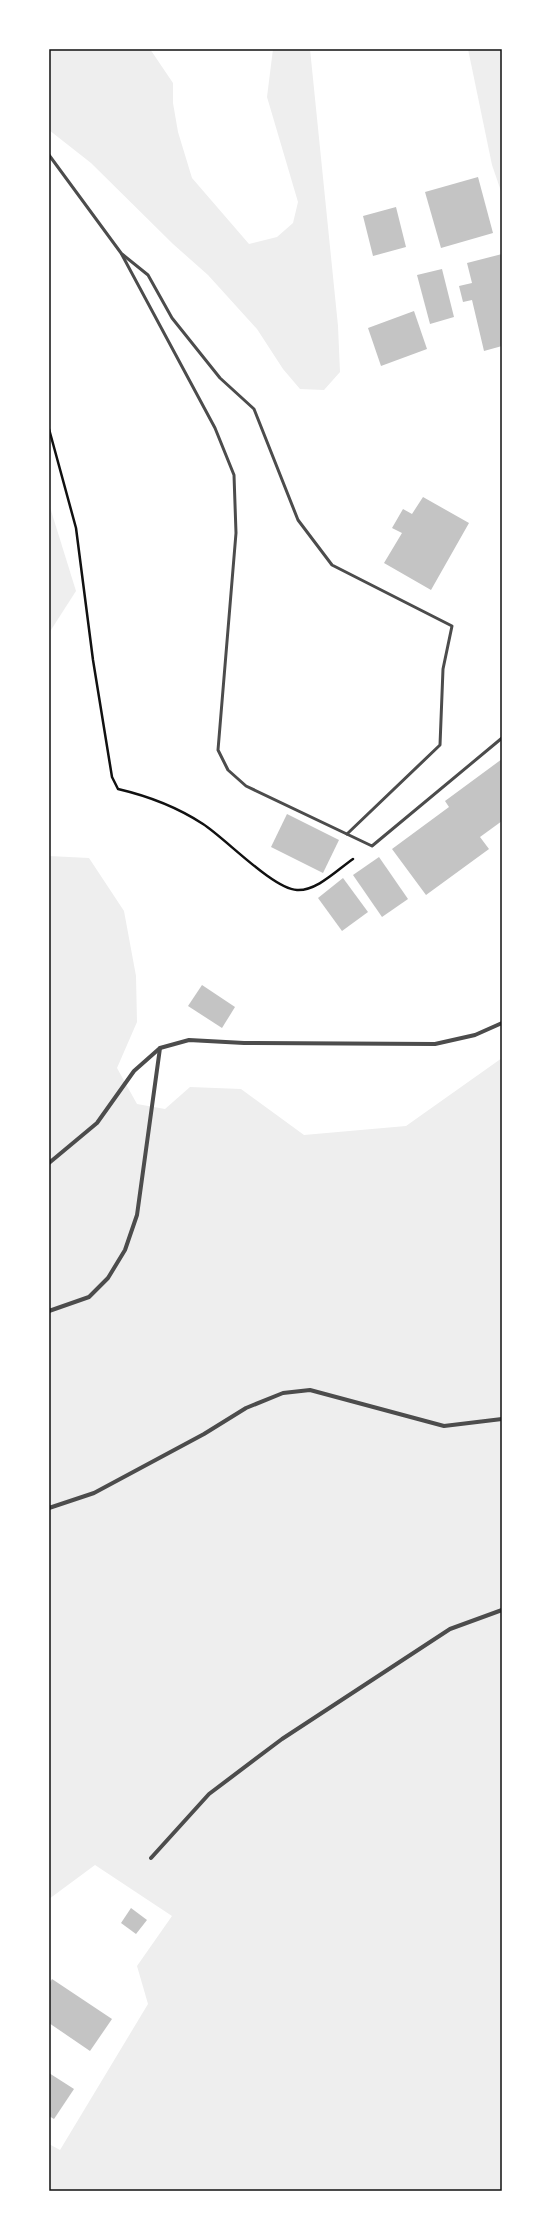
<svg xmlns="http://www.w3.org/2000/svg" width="551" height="2240" font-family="Commissioner,sans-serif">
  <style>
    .green { fill: #eee }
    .building { fill: #c4c4c4 }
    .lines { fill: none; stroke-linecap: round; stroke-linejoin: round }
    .path { stroke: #111; stroke-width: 2.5 }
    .service { stroke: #4c4c4c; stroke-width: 3 }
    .minor { stroke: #4c4c4c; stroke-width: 4 }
    .neatline { fill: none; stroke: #111; stroke-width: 1.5 }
  </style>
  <rect width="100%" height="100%" fill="#fff"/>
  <!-- green -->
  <g class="green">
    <polygon points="49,49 150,49 173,83 173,103 178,132 192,178 249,244 277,237 293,223 298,202 267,97 273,49 310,49 338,326 340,372 324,390 300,389 283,369 257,329 208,275 173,244 91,163 49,130"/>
    <polygon points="468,49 502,49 502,194 492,165"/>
    <polygon points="49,504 76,591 49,633"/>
    <polygon points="49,856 89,858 124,911 136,976 137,1022 117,1068 137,1104 165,1109 190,1087 241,1089 304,1135 406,1126 502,1058 502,2191 49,2191 49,2144 60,2150 148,2004 137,1966 172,1916 95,1865 49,1899"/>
  </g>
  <!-- building -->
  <g class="building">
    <polygon points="478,177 493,233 441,248 425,192"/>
    <polygon points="396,207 406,247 373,256 363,216"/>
    <polygon points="502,254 502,346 484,351 472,300 463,302 459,286 472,283 467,263"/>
    <polygon points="442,269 454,317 430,324 417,275"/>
    <polygon points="414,311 427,349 381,366 368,328"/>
    <polygon points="423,497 469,523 431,590 384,563 402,533 392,528 403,509 412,514"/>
    <polygon points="502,759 502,821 480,837 489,849 426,895 392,849 449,807 445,801"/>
    <polygon points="287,814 339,840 323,873 271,847"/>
    <polygon points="379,857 408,899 382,917 353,875"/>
    <polygon points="343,878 368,912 342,931 318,898"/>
    <polygon points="202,985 235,1007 222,1028 188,1006"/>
    <polygon points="131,1908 147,1920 136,1934 121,1923"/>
    <polygon points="52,1979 112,2019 90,2051 49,2023 49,1984"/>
    <polygon points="49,2073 74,2089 54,2119 49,2116"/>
  </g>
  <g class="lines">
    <!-- path -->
    <path class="path" d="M49,429L76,528L93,660L112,777L118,789C148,796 177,807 203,824C225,838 273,889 297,890C317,891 337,870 353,859"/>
    <!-- service -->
    <g class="service">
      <polyline points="49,155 121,253 215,428 234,475 236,533 218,750 228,770 246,786 372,846 502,738"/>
      <polyline points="122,254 148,275 172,318 220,378 254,409 298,520 332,565 452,626 443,669 440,745 347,834"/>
    </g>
    <!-- minor -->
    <g class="minor">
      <polyline points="49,1163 97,1123 134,1071 160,1048 189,1040 244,1043 435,1044 475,1035 502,1023"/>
      <polyline points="49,1311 89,1297 108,1278 125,1250 137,1215 160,1048"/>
      <polyline points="49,1508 94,1493 204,1434 246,1408 283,1393 310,1390 444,1426 502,1419"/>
      <polyline points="151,1858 209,1794 282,1739 450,1629 502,1610"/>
    </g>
  </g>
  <!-- border -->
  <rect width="551" height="2240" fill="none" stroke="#ffffff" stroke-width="100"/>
  <rect x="50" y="50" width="451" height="2140" class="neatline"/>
</svg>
